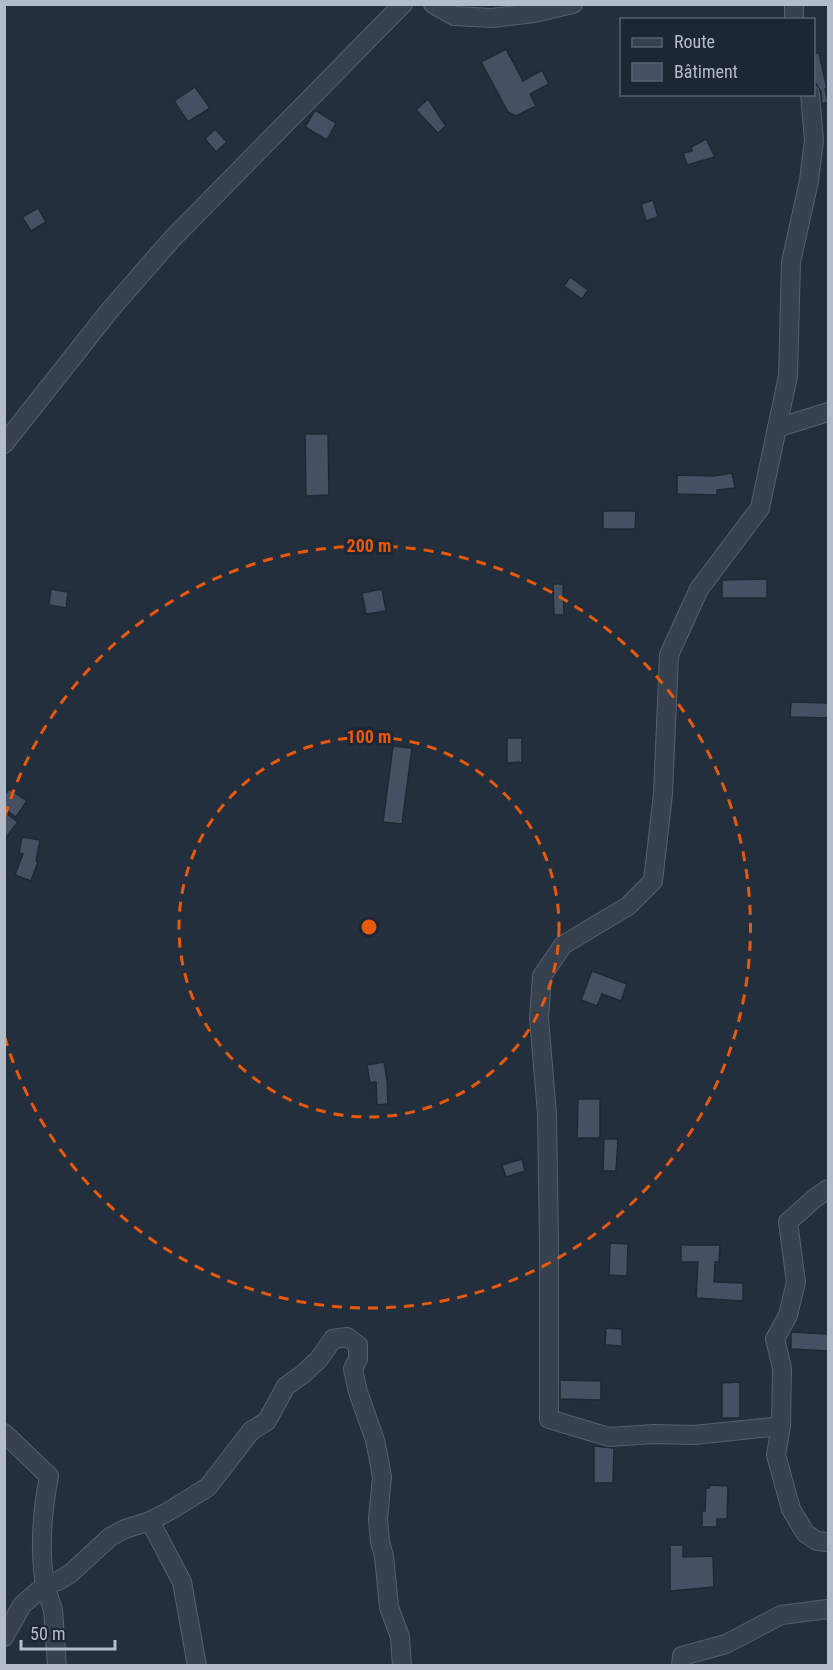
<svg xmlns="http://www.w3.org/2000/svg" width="833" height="1670" font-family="'Roboto Condensed',sans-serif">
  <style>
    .building { fill: #455162; stroke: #1f2835; stroke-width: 1.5 }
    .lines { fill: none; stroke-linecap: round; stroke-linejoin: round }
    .minor-casing { stroke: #565f6c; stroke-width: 20 }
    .minor { stroke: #38414e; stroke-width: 18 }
    .ring { fill: none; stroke: #e8590c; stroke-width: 3; stroke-dasharray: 10 8 }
    .centre { fill: #e8590c; stroke: #1d2633; stroke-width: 3 }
    .ring-label { font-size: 18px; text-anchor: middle; font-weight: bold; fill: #e8590c; stroke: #1d2633; stroke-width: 6; stroke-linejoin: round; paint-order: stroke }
  </style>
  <rect width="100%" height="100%" fill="#242f3e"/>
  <!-- building -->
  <g class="building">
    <polygon points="506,49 523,81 542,70 549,84 530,94 536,106 516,116 508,112 481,62"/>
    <polygon points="813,53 819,53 827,89 825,89 828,102 822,104 821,92 813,79"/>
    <polygon points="195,87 210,108 188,122 174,101"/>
    <polygon points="428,99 446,126 438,133 416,110"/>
    <polygon points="315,110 336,123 327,140 305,127"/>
    <polygon points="215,129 227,142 216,152 205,139"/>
    <polygon points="706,139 715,157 687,165 683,153 692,151 691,147"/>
    <polygon points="653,200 658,217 646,221 641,204"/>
    <polygon points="38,208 46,222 31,231 22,217"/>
    <polygon points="570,277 588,290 582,299 564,286"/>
    <polygon points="305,434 328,434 329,495 306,496"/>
    <polygon points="732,473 735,488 717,490 717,495 677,494 677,475 714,476"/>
    <polygon points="603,511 636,511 635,529 603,529"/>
    <polygon points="767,579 767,598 722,598 722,580"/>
    <polygon points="553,584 563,584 564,615 554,615"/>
    <polygon points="51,589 68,592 66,608 49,605"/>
    <polygon points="382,589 386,611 366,614 362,593"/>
    <polygon points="791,702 828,703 828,718 790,717"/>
    <polygon points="507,738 522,738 522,762 507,763"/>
    <polygon points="393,746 412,748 402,824 383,822"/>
    <polygon points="9,789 27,801 16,817 4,809 4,796"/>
    <polygon points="4,812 18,822 4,840"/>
    <polygon points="22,837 40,840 36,861 38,862 31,881 15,875 23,854 19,853"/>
    <polygon points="592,971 627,984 621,1001 602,994 597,1006 581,1000"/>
    <polygon points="384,1062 387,1081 388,1104 377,1105 376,1082 370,1083 367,1065"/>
    <polygon points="578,1099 600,1099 600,1138 577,1138"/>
    <polygon points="604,1139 618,1139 616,1171 603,1171"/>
    <polygon points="522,1159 525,1171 506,1177 502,1165"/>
    <polygon points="610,1243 628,1244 627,1276 609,1275"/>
    <polygon points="681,1245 720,1245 719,1262 715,1262 714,1282 743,1283 743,1301 696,1298 698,1262 681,1262"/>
    <polygon points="606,1328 622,1329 622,1346 605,1345"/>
    <polygon points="791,1332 828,1334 828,1351 791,1349"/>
    <polygon points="560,1380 601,1381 601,1400 560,1399"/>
    <polygon points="740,1382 740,1418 722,1418 722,1383"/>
    <polygon points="594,1446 614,1448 613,1483 594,1483"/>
    <polygon points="709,1485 728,1486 727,1519 717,1519 717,1527 702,1527 702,1511 705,1511 706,1488 709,1488"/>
    <polygon points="670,1545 683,1545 683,1557 713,1556 714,1587 670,1591"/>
  </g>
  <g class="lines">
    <!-- minor casing -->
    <g class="minor-casing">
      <g id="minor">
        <polyline points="433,4 454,16 492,18 534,13 573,4"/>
        <polyline points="794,20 794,4"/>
        <polyline points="777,428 828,412"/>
        <polyline points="4,444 110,310 172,239 403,4"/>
        <polyline points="828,1189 815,1198 788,1222 796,1282 788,1315 775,1339 782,1368 781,1426 776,1455 791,1509 805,1533 817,1541 828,1542"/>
        <polyline points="781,1426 694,1435 654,1434 609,1437 549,1419 549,1243 547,1114 539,1018 542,976 563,945 628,906 653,881 663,794 669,655 699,589 760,508 788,376 791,262 809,181 814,140 810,94"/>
        <path d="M4,1433L49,1476C42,1512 39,1548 45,1585L22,1605L4,1637"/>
        <polyline points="150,1521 182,1582 197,1666"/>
        <polyline points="57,1666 53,1610 45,1585 58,1581 71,1573 110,1537 125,1529 150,1521 171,1510 208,1487 251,1431 267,1421 286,1386 302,1375 319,1359 333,1339 347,1337 358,1345 358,1359 353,1369 358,1392 375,1440 379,1460 382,1477 378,1519 380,1542 384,1556 389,1607 400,1637 402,1666"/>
        <polyline points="681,1666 682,1656 726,1644 781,1615 828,1609"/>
      </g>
    </g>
    <!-- minor -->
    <use href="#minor" class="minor"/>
  </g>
  <!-- distance rings -->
  <g class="ring">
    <circle cx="369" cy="927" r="190"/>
    <path d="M5 816A381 381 0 1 1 5 1038"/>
  </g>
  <circle cx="369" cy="927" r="9" class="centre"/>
  <g class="ring-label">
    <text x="369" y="552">200 m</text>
    <text x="369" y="743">100 m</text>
  </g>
  <!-- border -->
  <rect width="833" height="1670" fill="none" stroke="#b4bcc9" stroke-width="12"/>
  <!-- legend -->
  <rect x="620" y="18" width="195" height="78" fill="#1d2633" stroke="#59626f" stroke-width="1.5"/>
  <rect x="632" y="38" width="30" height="9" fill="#38414e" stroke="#59626f" stroke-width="1.5"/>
  <text x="674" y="48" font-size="18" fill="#b4bcc9">Route</text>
  <rect x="632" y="63" width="30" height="18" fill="#455162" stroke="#59626f" stroke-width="1.5"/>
  <text x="674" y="78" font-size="18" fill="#b4bcc9">Bâtiment</text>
  <!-- scale -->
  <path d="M21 1640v9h94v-9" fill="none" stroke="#b4bcc9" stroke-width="3"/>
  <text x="30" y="1640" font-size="18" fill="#b4bcc9" stroke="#1d2633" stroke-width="4.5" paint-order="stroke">50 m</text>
</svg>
